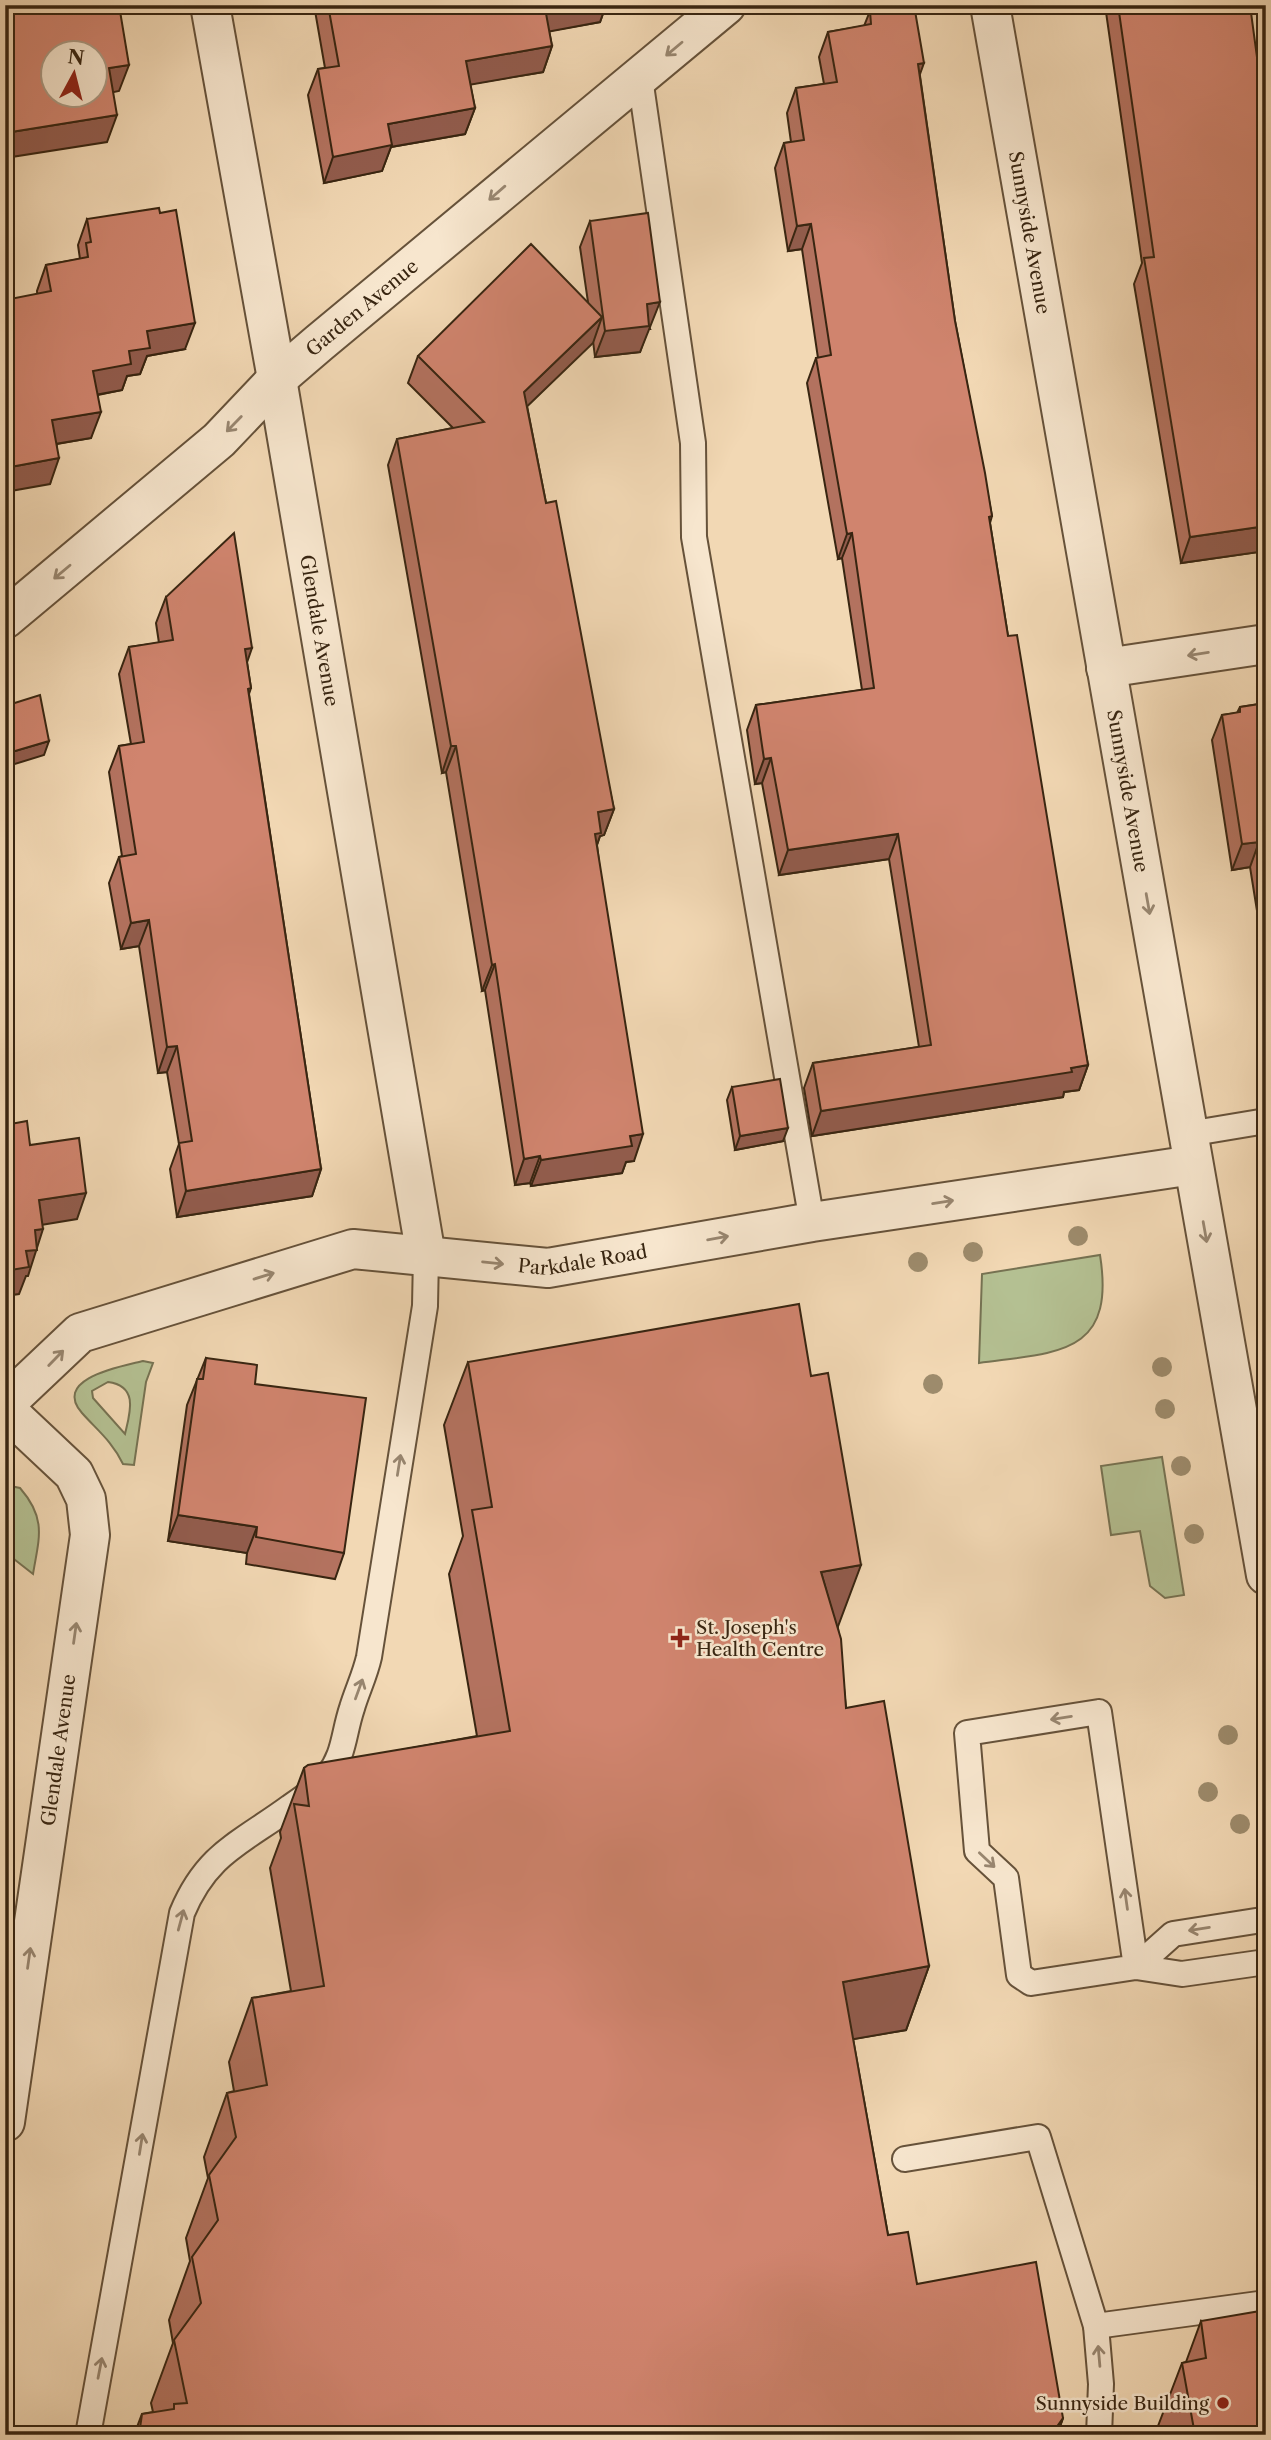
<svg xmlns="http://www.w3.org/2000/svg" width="1271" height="2440" font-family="'Libre Caslon Text',serif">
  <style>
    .green { fill: #b4c092; stroke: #767252; stroke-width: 2; fill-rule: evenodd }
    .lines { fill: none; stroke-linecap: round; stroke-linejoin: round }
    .service-casing { stroke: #66523a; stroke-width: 28 }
    .minor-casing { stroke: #66523a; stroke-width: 42 }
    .service { stroke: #f7e6ce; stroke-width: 24 }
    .minor { stroke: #f7e6ce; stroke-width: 38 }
    .tree { fill: #9d8b6c }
    .wall { fill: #b3725f; stroke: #382511; stroke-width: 2 }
    .shaded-wall { fill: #925c4d; stroke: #382511; stroke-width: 2 }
    .building { fill: #d0846e; stroke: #382511; stroke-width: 2; fill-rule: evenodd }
    .oneway { stroke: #988670 }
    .poi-dot { fill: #8f2418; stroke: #f7e6ce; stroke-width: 2.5 }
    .labels { text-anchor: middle; stroke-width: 5; stroke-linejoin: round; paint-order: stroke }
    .street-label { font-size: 19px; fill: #382511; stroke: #f7e6ce }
    .poi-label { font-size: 19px; fill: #382511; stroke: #f7e6ce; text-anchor: start }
  </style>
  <rect width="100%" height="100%" fill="#f2d8b4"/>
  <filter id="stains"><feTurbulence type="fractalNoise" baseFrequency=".00286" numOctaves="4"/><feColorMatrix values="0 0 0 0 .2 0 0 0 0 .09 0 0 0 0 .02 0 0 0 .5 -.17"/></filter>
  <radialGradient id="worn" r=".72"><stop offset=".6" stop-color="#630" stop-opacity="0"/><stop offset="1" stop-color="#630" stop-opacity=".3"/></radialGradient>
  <!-- green -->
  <g class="green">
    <path d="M1100,1255C1116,1356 1057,1352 979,1363L982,1274Z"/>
    <path d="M143,1361L153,1363L146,1382L134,1465L123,1464C112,1441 97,1430 82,1413C51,1378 124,1366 143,1361ZM108,1382C139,1386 130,1413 125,1434L93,1398L92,1391Z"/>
    <polygon points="1162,1457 1184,1595 1165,1598 1150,1586 1140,1531 1111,1535 1101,1466"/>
    <path d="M5,1485L20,1488C47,1519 39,1538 33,1574L5,1552Z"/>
  </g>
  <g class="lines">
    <!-- service casing -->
    <g class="service-casing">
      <g id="service">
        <polyline points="640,78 693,443 694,537 812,1222"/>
        <polyline points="1188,1134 1266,1121"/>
        <polyline points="1136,1967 1099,1712 967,1733 977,1851 1006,1878 1019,1975 1031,1983 1136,1967 1182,1974 1266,1962"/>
        <polyline points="1136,1967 1173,1934 1262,1920 1266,1922"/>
        <polyline points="905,2159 1038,2137 1096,2326 1266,2303"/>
        <polyline points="1096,2326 1101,2384 1099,2435"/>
        <path d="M88,2435L182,1913C207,1853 241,1843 290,1807C303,1798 317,1789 327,1777C345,1754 343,1735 352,1708C357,1691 365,1675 369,1657L425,1306L426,1256"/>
      </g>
    </g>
    <!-- minor casing -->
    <g class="minor-casing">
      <g id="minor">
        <path id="s1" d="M210,5L277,379L426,1256"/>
        <path id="s2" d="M990,5L1266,1575"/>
        <path id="s3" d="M5,619L219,440L277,379L319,343L726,5"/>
        <polyline points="1106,668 1266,644"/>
        <path id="s4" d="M5,1404L80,1333L353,1249L548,1268L812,1222L1193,1165"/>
        <polyline points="5,1409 74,1474 86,1499 90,1535 5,2122"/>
      </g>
    </g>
    <!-- service -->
    <use href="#service" class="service"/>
    <!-- minor -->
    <use href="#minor" class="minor"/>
  </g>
  <!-- trees -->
  <g class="tree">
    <circle cx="1078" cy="1236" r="10"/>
    <circle cx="973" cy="1252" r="10"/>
    <circle cx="918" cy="1262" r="10"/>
    <circle cx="1162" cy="1367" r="10"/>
    <circle cx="933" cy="1384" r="10"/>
    <circle cx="1165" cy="1409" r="10"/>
    <circle cx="1181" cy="1466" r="10"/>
    <circle cx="1194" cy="1534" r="10"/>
    <circle cx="1228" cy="1735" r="10"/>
    <circle cx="1208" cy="1792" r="10"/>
    <circle cx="1240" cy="1824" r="10"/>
  </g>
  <!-- wall -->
  <g class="wall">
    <polygon points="314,5 606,5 600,22 549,31 552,46 543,72 470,84 475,108 465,134 391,147 382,171 324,183 308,95 318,69 325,68"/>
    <polygon points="1100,5 1250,5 1266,551 1181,563 1134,284 1142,263 1106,12 1101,12"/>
    <polygon points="870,11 920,76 955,321 992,516 990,523 1008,636 1088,1065 1079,1090 1064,1092 1063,1097 812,1136 804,1088 813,1063 919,1047 889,859 779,875 762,783 755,784 747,730 756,705 862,690 842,558 838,559 807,383 816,358 818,358 802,249 788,251 775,168 784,143 791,142 787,113 796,88 824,84 819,57 828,32 864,26"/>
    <polygon points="87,219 185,349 147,356 140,374 127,376 122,390 98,395 91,438 57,444 50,484 37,291 46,265 80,259 78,245"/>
    <polygon points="590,221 650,329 648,329 640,352 595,357 593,341 527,406 546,503 614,809 604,835 600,836 597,845 634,1161 626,1162 622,1173 531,1186 530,1183 515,1185 485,990 482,991 446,772 442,773 388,465 397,439 453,428 408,383 418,356 588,302 580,247"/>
    <polygon points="166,597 247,663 251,688 249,694 321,1169 312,1196 177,1217 170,1169 179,1144 167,1072 158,1073 139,946 121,949 109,883 119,857 122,856 109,772 119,746 131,744 119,674 129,647 159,643 156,623"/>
    <polygon points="1266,703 1266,1002 1262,978 1266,967 1250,867 1232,870 1212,740 1222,715 1237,713 1240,707"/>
    <polygon points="732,1087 783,1141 735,1150 727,1100"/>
    <polygon points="206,1358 255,1384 344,1553 335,1579 246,1564 247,1553 168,1541 187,1405"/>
    <polygon points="468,1362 838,1628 846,1708 929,1966 906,2030 853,2039 888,2235 917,2284 1063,2418 1057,2435 134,2435 142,2414 153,2412 151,2403 173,2343 169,2320 190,2261 186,2238 208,2178 204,2157 227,2093 234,2091 229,2062 252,1998 291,1991 270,1868 281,1838 280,1832 304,1768 477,1736 449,1574 463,1536 444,1425"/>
    <polygon points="1201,2321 1266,2435 1160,2435 1158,2426 1182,2363 1186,2362"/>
  </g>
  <!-- shaded-wall -->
  <g class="shaded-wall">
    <polygon points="560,5 606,5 600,22 536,34 545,8"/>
    <polygon points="1104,5 1108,5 1106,12 1101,12"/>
    <polygon points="552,46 543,72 457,87 466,61"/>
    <polygon points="924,63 915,88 918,64"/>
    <polygon points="129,65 119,91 100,95 109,68"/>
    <polygon points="475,108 465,134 391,147 382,171 324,183 333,157 388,124"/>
    <polygon points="117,115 107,142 5,158 5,133"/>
    <polygon points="811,224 802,249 788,251 797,226"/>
    <polygon points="660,302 640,352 595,357 605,331 647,304"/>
    <polygon points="602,317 593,343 515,418 524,392"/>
    <polygon points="195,323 185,349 147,356 140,374 127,376 122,390 84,397 93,371 147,331"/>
    <polygon points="101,412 91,438 43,446 52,420"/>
    <polygon points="59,458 50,484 5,492 5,468"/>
    <polygon points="1266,526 1266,551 1181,563 1190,537"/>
    <polygon points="852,533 842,558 838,559 847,534"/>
    <polygon points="252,648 243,674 245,649"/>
    <polygon points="49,741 44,755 5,767 5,754"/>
    <polygon points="451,746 456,746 446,772 442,773"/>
    <polygon points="771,758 762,783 755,784 764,759"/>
    <polygon points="614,809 604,835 600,836 592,859 598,812"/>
    <polygon points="898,834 889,859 779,875 788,850"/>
    <polygon points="1259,842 1250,867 1232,870 1242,844"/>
    <polygon points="149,920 139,946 121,949 131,923"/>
    <polygon points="495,964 485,990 482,991 492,965"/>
    <polygon points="177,1046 167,1072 158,1073 167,1047"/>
    <polygon points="1088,1065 1079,1090 1064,1092 1063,1097 812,1136 821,1111"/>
    <polygon points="788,1128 783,1141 735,1150 740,1136"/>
    <polygon points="643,1134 634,1161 626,1162 622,1173 531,1186 541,1160 630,1136"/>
    <polygon points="540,1156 530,1183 515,1185 524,1159"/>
    <polygon points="321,1169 312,1196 177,1217 186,1191"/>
    <polygon points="86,1193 77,1219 29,1227 39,1200"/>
    <polygon points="43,1229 28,1276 26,1276 19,1294 5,1296 5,1271 35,1230"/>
    <polygon points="178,1515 257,1527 247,1553 168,1541"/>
    <polygon points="861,1565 837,1629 821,1572"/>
    <polygon points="929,1966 906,2030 820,2045 843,1982"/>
    <polygon points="1063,2418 1057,2435 1051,2435"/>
  </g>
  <!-- building -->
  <g class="building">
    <path d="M5,5H119L129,65L109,68L117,115L5,133ZM52,52H94V94H52Z"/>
    <polygon points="328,5 560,5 545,8 552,46 466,61 475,108 388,124 392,145 333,157 318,69 339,66"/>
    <polygon points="906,5 914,5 924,63 918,64 955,321 985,473 992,516 989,517 1008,636 1017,635 1088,1065 1071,1068 1072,1072 821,1111 813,1063 931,1045 898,834 788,850 771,758 764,759 756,705 874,688 852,533 847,534 816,358 831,355 811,224 797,226 784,143 804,140 796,88 837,82 828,32 871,24 870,11"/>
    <polygon points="1118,5 1250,5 1266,124 1266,526 1190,537 1144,258 1154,257"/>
    <polygon points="159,208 160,213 176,210 195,323 147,331 150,348 129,351 131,364 93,371 101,412 52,420 59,458 5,468 5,300 51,291 46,265 88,257 86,243 91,242 87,219"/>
    <polygon points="648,213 660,302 647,304 649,326 605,331 590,221"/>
    <polygon points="531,244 602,317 524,392 546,503 556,501 614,809 598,812 601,833 595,834 643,1134 630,1136 632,1146 541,1160 540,1156 524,1159 495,964 492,965 456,746 451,746 397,439 484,422 418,356"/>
    <polygon points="234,533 252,648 245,649 251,688 248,689 321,1169 186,1191 179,1143 192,1141 177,1046 167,1047 149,920 131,923 119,857 136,854 119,746 144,742 129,647 173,640 166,597"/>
    <polygon points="40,695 49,741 5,754 5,706"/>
    <polygon points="1266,703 1266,883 1259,842 1242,844 1222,715 1240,712 1240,707"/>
    <polygon points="780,1079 788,1128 740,1136 732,1087"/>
    <polygon points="27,1121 30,1145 79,1138 86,1193 39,1200 43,1229 35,1230 37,1250 26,1251 29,1267 5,1271 5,1125"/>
    <polygon points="799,1304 811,1376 828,1373 861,1565 821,1572 841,1639 846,1708 884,1701 929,1966 843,1982 888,2235 908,2232 917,2284 1036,2262 1063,2418 1051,2435 139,2435 142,2414 174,2409 174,2404 187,2403 174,2340 201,2303 192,2257 218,2220 209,2175 236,2137 227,2093 267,2085 252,1998 324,1986 294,1804 309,1806 304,1768 308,1765 510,1731 472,1510 492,1507 468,1362"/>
    <polygon points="206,1358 257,1365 255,1384 366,1398 344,1553 256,1537 257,1527 178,1515 197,1379 203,1379"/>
    <polygon points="1266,2310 1266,2435 1195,2435 1182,2363 1206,2358 1201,2321"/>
  </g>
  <!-- one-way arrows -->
  <defs><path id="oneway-shaft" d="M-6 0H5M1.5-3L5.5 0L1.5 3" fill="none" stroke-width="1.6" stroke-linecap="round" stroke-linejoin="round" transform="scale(1.75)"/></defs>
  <g class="oneway">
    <use href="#oneway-shaft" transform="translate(674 49) rotate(140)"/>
    <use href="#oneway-shaft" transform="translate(497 193) rotate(139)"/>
    <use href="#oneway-shaft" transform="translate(234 424) rotate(134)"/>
    <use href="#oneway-shaft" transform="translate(62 572) rotate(140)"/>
    <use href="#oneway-shaft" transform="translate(1198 654) rotate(171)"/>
    <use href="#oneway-shaft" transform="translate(1148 904) rotate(80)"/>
    <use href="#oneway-shaft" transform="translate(943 1202) rotate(-9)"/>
    <use href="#oneway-shaft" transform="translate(1205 1232) rotate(80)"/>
    <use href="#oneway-shaft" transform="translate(718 1238) rotate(-10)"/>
    <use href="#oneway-shaft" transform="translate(493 1263) rotate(6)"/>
    <use href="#oneway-shaft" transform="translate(264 1276) rotate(-17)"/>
    <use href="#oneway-shaft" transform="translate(56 1358) rotate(-46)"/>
    <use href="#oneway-shaft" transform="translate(399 1465) rotate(-81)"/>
    <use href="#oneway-shaft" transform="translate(75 1633) rotate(-82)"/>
    <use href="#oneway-shaft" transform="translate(359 1689) rotate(-70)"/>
    <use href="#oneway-shaft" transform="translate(1061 1718) rotate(171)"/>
    <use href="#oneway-shaft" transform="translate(987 1860) rotate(43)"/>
    <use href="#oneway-shaft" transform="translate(1126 1899) rotate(-98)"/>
    <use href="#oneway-shaft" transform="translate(181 1920) rotate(-75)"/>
    <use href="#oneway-shaft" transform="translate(1199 1929) rotate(171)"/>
    <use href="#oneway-shaft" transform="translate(29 1958) rotate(-82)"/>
    <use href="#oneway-shaft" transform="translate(141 2144) rotate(-81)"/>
    <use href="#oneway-shaft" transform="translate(1099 2356) rotate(-95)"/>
    <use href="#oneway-shaft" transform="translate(100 2368) rotate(-79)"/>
  </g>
  <!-- markers -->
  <g class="poi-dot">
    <path d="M676.5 1627.5h7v7h7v7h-7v7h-7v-7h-7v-7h7z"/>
    <circle cx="1223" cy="2403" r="7"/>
  </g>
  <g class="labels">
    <!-- street labels -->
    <g class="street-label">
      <text dy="7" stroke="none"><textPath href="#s2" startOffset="231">Sunnyside Avenue</textPath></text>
      <text dy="7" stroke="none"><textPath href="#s3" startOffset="474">Garden Avenue</textPath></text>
      <text dy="7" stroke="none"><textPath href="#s1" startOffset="635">Glendale Avenue</textPath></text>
      <text dy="7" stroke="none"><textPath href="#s2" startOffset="798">Sunnyside Avenue</textPath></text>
      <text dy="7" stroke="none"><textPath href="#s4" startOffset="620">Parkdale Road</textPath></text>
      <text transform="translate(58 1750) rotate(-82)" y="7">Glendale Avenue</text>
    </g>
    <!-- poi labels -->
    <g class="poi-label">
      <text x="696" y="1634">St. Joseph's<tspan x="696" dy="22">Health Centre</tspan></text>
      <text x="1209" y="2410" text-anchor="end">Sunnyside Building</text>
    </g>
  </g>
  <!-- margin -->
  <rect width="1271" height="2440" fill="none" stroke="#f2d8b4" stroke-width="28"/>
  <rect x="7" y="7" width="1257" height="2426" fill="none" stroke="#382511" stroke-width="3.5"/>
  <rect x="14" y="14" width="1243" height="2412" fill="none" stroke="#382511" stroke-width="2"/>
  <!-- north arrow -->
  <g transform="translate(74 74) rotate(7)"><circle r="33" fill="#f7e6ce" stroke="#ab9982" stroke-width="2"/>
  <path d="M0-5L12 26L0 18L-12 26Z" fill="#8f2418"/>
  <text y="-10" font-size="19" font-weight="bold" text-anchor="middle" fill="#382511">N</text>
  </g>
  <rect width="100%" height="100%" filter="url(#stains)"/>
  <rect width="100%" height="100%" fill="url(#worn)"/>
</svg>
